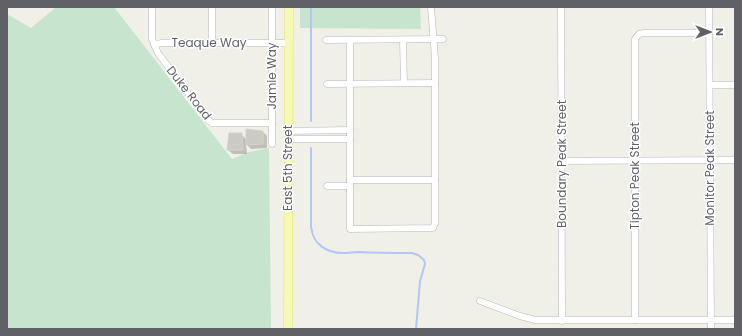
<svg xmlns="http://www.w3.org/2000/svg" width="742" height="336" font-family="Poppins,sans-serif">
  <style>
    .green { fill: #c7e5ce }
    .shadow { fill: #0003 }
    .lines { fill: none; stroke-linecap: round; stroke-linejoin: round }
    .stream { stroke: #afc8f9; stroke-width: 2 }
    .building { fill: #cccac4; stroke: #d4d3c6 }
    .minor-casing { stroke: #b8b8bd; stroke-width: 7 }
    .major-casing { stroke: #e7e169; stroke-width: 9 }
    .minor { stroke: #fff; stroke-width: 6 }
    .major { stroke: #f5f9b3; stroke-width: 8 }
    .labels { text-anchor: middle; stroke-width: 3; stroke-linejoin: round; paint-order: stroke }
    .street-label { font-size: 12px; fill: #5f6167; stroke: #fff }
  </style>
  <rect width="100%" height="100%" fill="#f0f0e8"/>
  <!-- green -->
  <g class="green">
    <polygon points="56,7 114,7 232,159 249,152 269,148 271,329 7,329 7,14 31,28"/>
    <polygon points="300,7 420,7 421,29 300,28"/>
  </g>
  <!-- shadow -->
  <polygon class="shadow" points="263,132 267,136 267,148 251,149 246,144 247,154 233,154 228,150 230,134 241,134 247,140"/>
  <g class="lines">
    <!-- stream -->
    <g class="stream">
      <polyline points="311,121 311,7"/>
      <path d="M311,148V227C313,244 326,253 343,253C349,253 354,252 359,252C377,253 394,253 412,253L418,255L424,260L425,264L420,281L416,329"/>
    </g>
  </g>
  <!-- building -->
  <g class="building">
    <polygon points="246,129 263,131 263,144 246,145"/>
    <polygon points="229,133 242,133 243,150 227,150"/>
  </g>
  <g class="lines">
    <!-- minor casing -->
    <g class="minor-casing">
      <g id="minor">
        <polyline points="152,7 152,39 158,53 208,120 212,123 272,123"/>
        <polyline points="212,7 212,43"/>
        <polyline points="561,7 562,321"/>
        <polyline points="709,7 711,329"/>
        <polyline points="326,40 443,39"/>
        <polyline points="350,40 350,229 433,228 435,223 435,58 431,7"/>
        <polyline points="403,40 404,83"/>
        <polyline points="154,45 161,43 289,43"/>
        <polyline points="327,84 435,83"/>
        <polyline points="710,85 735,85"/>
        <polyline points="288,131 350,130"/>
        <polyline points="288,139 350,139"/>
        <polyline points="272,144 272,7"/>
        <polyline points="562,161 735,160"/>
        <polyline points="350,180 435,180"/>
        <polyline points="327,186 350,186"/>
        <polyline points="480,301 520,316 535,320 735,320"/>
        <polyline points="635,320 635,39 639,34 644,33 709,33"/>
      </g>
    </g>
    <!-- major casing -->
    <g class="major-casing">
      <polyline id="major" points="288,329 289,7"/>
    </g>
    <!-- minor -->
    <use href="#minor" class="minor"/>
    <!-- major -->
    <use href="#major" class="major"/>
  </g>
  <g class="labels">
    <!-- street labels -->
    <g class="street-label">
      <text x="209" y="47">Teaque Way</text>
      <text transform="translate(272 76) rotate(-90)" y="4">Jamie Way</text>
      <text transform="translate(189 93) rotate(52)" y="4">Duke Road</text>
      <text transform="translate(562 164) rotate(-90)" y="4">Boundary Peak Street</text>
      <text transform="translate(288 168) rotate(-90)" y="4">East 5th Street</text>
      <text transform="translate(710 168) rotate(-90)" y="4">Monitor Peak Street</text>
      <text transform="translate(635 176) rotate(-90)" y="4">Tipton Peak Street</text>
    </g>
  </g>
  <!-- border -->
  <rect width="742" height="336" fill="none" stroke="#5f6167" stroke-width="16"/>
  <!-- north arrow -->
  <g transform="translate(710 32) rotate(90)" stroke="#ffffff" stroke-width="3" paint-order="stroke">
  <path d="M0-3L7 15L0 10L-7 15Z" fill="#5f6167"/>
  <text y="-6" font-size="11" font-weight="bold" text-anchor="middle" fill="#5f6167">N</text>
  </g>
</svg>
